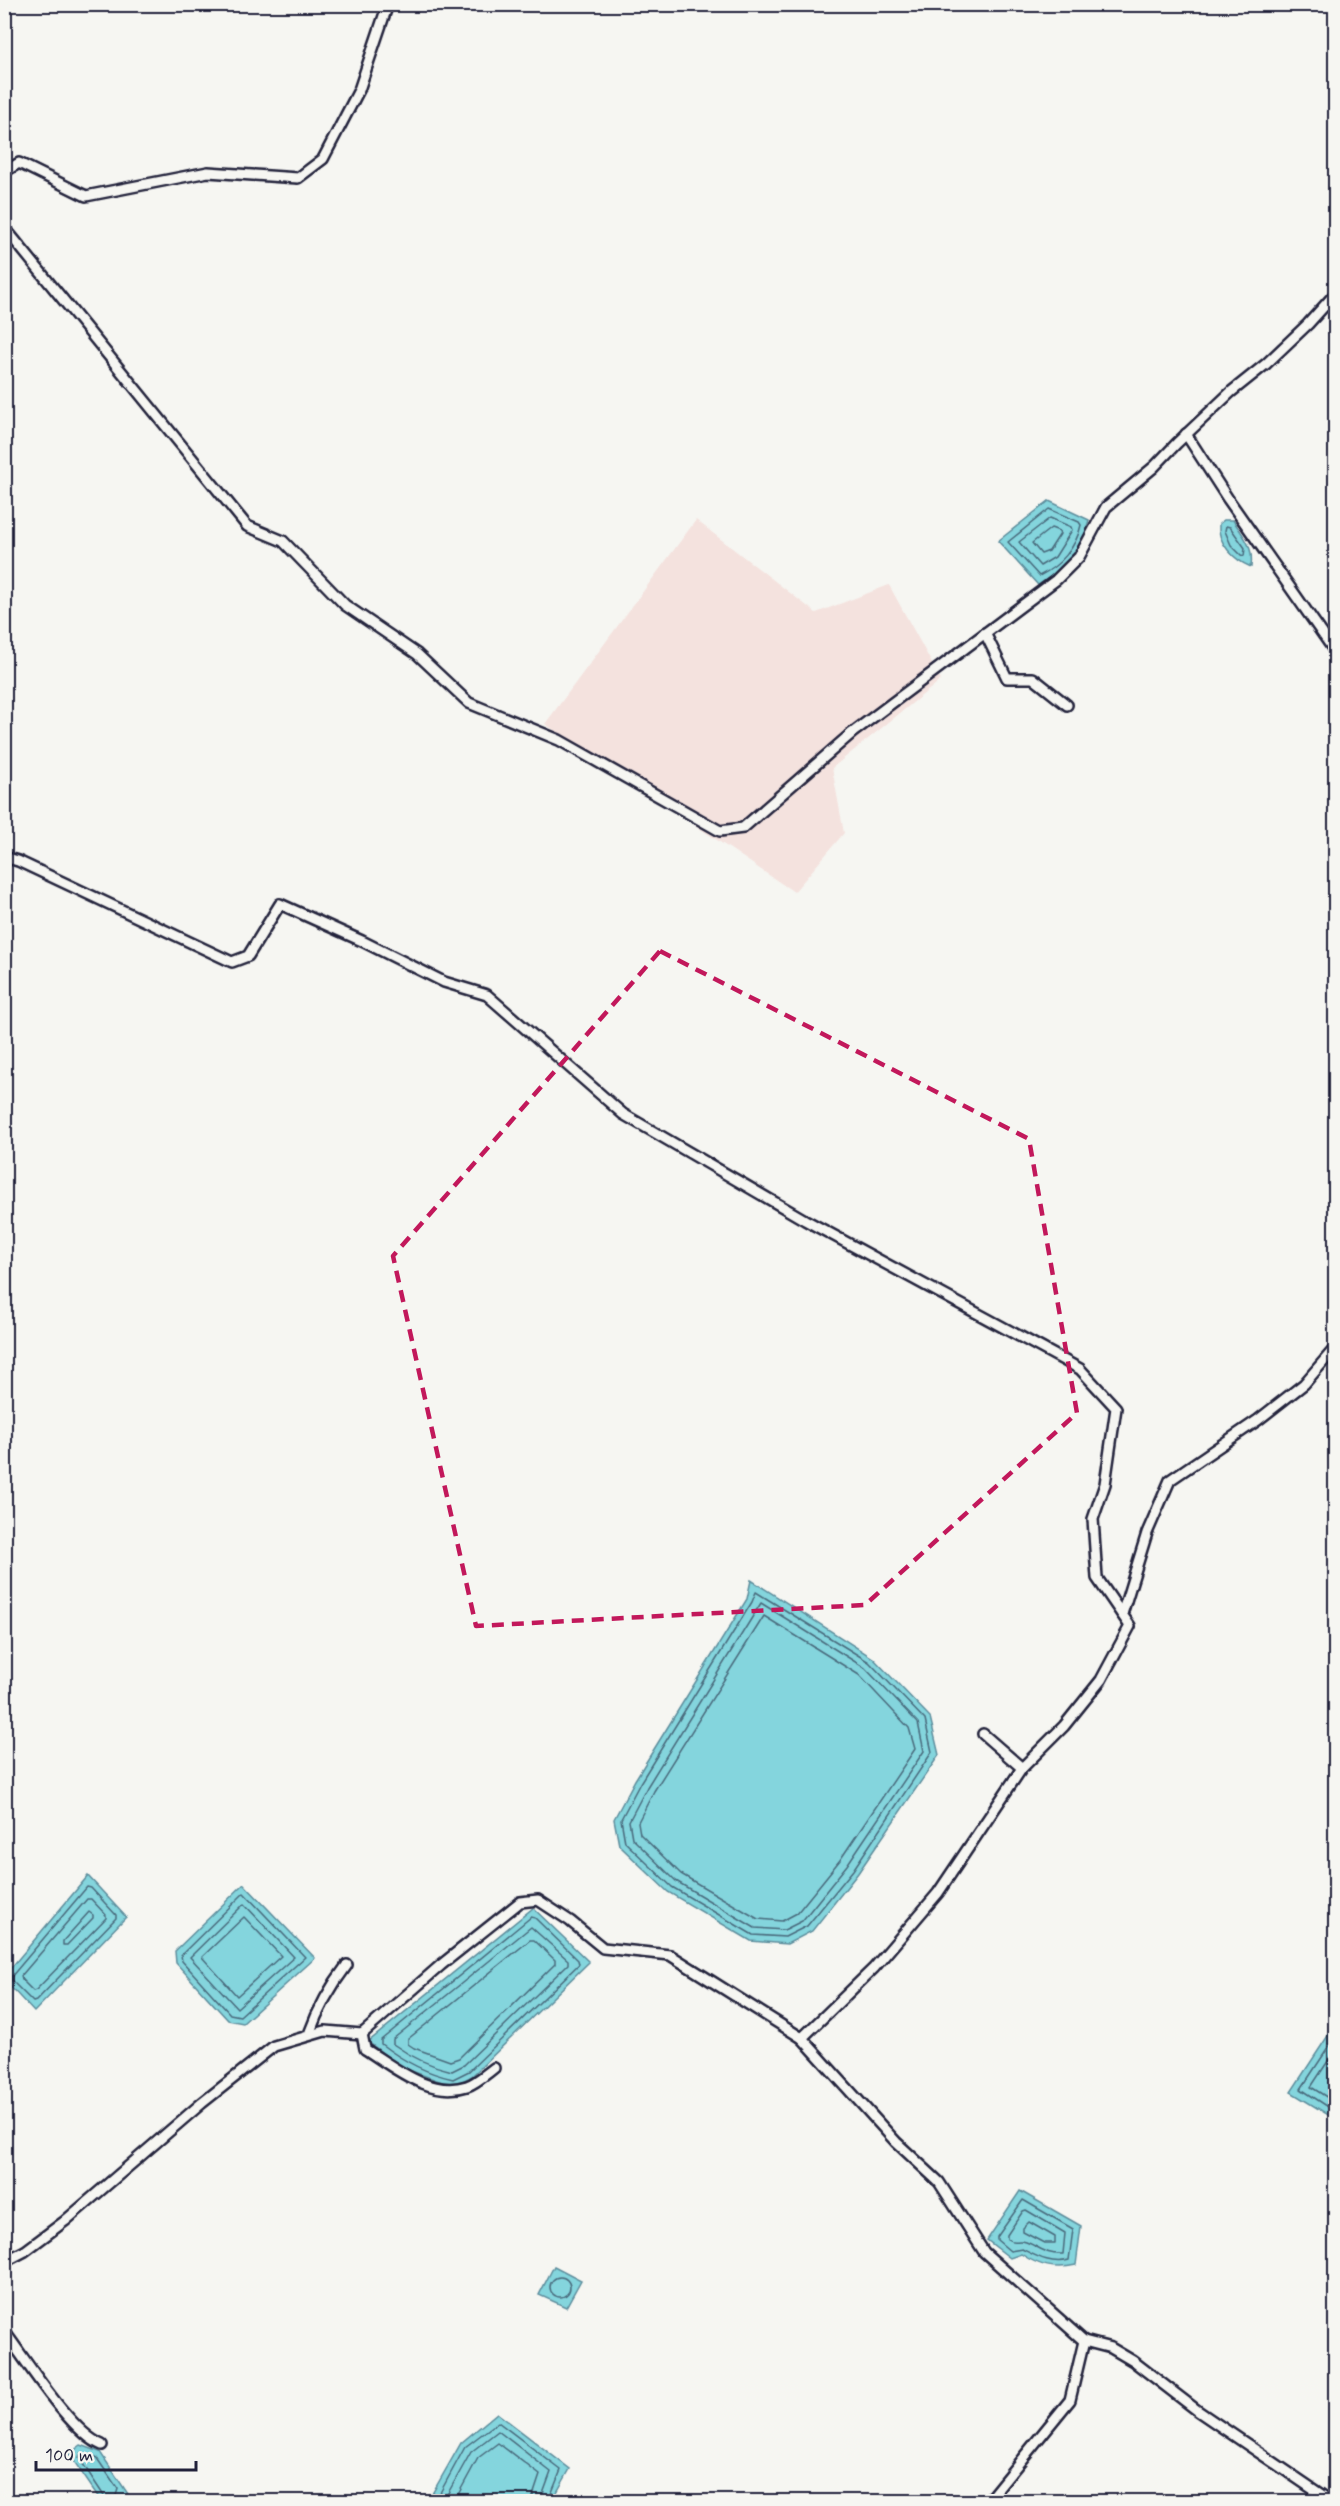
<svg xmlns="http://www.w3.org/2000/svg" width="1340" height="2506" font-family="Mynerve,sans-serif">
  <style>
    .built { fill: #f4e2de }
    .water { fill: #84d5dd; stroke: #5d8d9c; stroke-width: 1.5 }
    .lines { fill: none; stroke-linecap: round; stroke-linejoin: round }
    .shore { stroke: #496a7c; stroke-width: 1.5 }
    .minor-casing { stroke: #22223b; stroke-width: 14 }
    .minor { stroke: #f6f6f2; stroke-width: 9 }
    .marked { fill: none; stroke: #c2185b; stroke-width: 4.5; stroke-dasharray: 12 8; stroke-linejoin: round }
  </style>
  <rect width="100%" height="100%" fill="#f6f6f2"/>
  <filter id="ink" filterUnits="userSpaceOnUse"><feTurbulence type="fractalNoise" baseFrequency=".0167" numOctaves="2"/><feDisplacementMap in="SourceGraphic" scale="12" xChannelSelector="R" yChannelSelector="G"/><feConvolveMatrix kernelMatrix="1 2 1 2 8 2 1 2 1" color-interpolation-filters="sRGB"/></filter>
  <g filter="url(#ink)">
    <!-- built -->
    <polygon class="built" points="696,520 816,613 889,585 941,680 832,768 844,833 794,892 545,724"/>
    <!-- water -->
    <g class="water">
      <path d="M1049,501L1089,520C1081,554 1066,566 1038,585L998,541Z"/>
      <path d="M1224,520H1233C1243,536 1254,546 1251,567C1234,560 1217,543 1219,524Z"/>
      <polygon points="751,1580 873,1658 930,1717 939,1755 858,1873 812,1931 787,1944 751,1941 668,1892 619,1845 614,1819 635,1780 747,1599"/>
      <polygon points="88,1876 126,1917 34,2012 5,1981 5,1975"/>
      <polygon points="244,1884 315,1958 243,2023 228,2020 176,1963 175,1951"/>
      <polygon points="533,1908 589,1962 472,2076 453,2086 403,2068 368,2042"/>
      <polygon points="1335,2025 1336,2118 1335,2119 1291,2092"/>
      <path d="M1020,2191L1081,2226L1076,2265C1055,2270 1039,2266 1021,2254L1010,2258L987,2240Z"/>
      <polygon points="554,2266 581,2280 566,2307 539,2295"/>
      <polygon points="497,2413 570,2469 552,2501 428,2501 461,2443"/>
      <polygon points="81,2445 100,2452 128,2494 115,2501 101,2501 69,2454"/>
    </g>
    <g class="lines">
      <!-- shore -->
      <g class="shore">
        <path d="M1049,509L1079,522L1081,525C1076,548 1060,566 1039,576L1008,542Z"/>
        <polygon points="1050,518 1071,527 1072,530 1055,557 1040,566 1019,542"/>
        <polygon points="1226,526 1230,527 1245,548 1244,556 1241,555 1231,545 1225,531"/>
        <polygon points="1051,528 1059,531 1060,534 1049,551 1041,554 1032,543"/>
        <polygon points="756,1592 869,1662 925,1720 932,1752 853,1870 807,1926 785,1937 753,1935 672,1887 625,1842 621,1819 640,1783 752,1602"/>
        <polygon points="761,1603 865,1668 918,1723 924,1751 847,1865 802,1921 784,1930 755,1928 676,1881 632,1838 629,1821 647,1787"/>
        <polygon points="764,1616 859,1675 909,1728 915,1749 840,1860 797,1913 782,1921 758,1919 681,1874 640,1834 638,1822 654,1791"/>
        <polygon points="87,1887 91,1888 116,1915 116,1918 36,2001 33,2002 11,1980 11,1977"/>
        <polygon points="244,1893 305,1957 240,2016 230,2014 182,1961 181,1955"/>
        <polygon points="87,1899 91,1899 106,1915 106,1918 36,1990 33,1991 22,1980 21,1976"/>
        <polygon points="244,1904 294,1957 237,2008 190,1957"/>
        <polygon points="89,1912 93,1915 93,1918 67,1945 63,1945 63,1941"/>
        <polygon points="244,1917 281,1956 237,1996 202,1957"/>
        <path d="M531,1917L535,1918L578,1960L579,1964L469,2071L453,2079C425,2073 403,2061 381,2044V2040Z"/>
        <path d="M531,1927L568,1960V1964L464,2065L452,2071C430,2066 411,2057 393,2044V2039Z"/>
        <polygon points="530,1940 534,1940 555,1960 555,1964 459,2058 450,2061 414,2048 408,2044 408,2039"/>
        <polyline points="1336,2036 1301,2089 1336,2112"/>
        <polyline points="1336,2049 1311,2087 1336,2103"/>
        <path d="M1023,2200L1073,2229L1069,2260C1052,2265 1038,2257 1022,2249L1010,2251L997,2240V2237Z"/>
        <path d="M1026,2210L1065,2233L1063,2254C1045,2255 1040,2247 1026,2242C1018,2239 1014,2244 1007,2239V2235L1023,2211Z"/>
        <polygon points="1029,2222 1055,2237 1055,2243 1044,2243 1023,2232 1023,2228"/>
        <circle cx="560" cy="2287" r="10"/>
        <polyline points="105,2502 104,2496 79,2458 81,2453 96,2457 118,2489 114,2502"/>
        <polyline points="435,2502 465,2447 498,2422 561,2470 548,2502"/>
        <polyline points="443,2502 471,2452 498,2431 551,2472 540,2502"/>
        <polyline points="454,2502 478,2458 498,2443 540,2475 531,2502"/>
      </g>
      <!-- minor casing -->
      <g class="minor-casing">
        <g id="minor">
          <polyline points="4,172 19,163 86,196 208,172 298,178 323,159 359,90 388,4"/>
          <polyline points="4,227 247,526 283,541 345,605 417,654 469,703 559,740 720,831 743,828 852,733 1056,580 1079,557 1106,507 1154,467 1177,443 1231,392 1266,364 1308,324 1336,293"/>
          <polyline points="1186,434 1228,499 1336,653"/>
          <polyline points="985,633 1007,678 1033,678 1067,705"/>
          <polyline points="4,857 18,861 232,962 248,956 280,904 362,941 444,982 487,995 623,1114 805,1220 1080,1369 1116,1408 1105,1484 1093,1519 1097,1578 1130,1626 1101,1680 1064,1726 1022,1768 938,1893 874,1968 802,2038 670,1955 603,1948 570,1921 538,1900 520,1902 441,1965 362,2034 325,2031 274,2046 202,2103 65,2221 25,2251 4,2262"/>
          <polyline points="1122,1614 1147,1533 1170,1480 1258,1420 1304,1384 1336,1347"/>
          <polyline points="983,1734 1022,1768"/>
          <path d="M309,2034C318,2009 331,1986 347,1965"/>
          <path d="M362,2034L365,2049C395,2068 430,2098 467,2086C476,2083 486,2074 494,2068"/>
          <polyline points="802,2038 896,2142 939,2182 984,2252 1084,2341 1070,2400 987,2502"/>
          <path d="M4,2331C26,2360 71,2433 102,2445"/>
          <polyline points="1084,2341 1111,2348 1133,2361 1198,2411 1332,2502"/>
        </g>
      </g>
      <!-- minor -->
      <use href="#minor" class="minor"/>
    </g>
  </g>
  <!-- marked area -->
  <path class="marked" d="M660,951L1029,1139L1077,1413L865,1605L476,1626L393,1256Z"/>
  <!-- margin -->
  <rect width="1340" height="2506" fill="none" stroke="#f6f6f2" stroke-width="24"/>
  <rect x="12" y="12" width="1316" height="2482" fill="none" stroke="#22223b" stroke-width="2" filter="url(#ink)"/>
  <!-- scale -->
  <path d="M36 2461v9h160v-9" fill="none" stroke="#22223b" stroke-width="3"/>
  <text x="45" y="2461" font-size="18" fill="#22223b" stroke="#f6f6f2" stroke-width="4.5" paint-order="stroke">100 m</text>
</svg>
